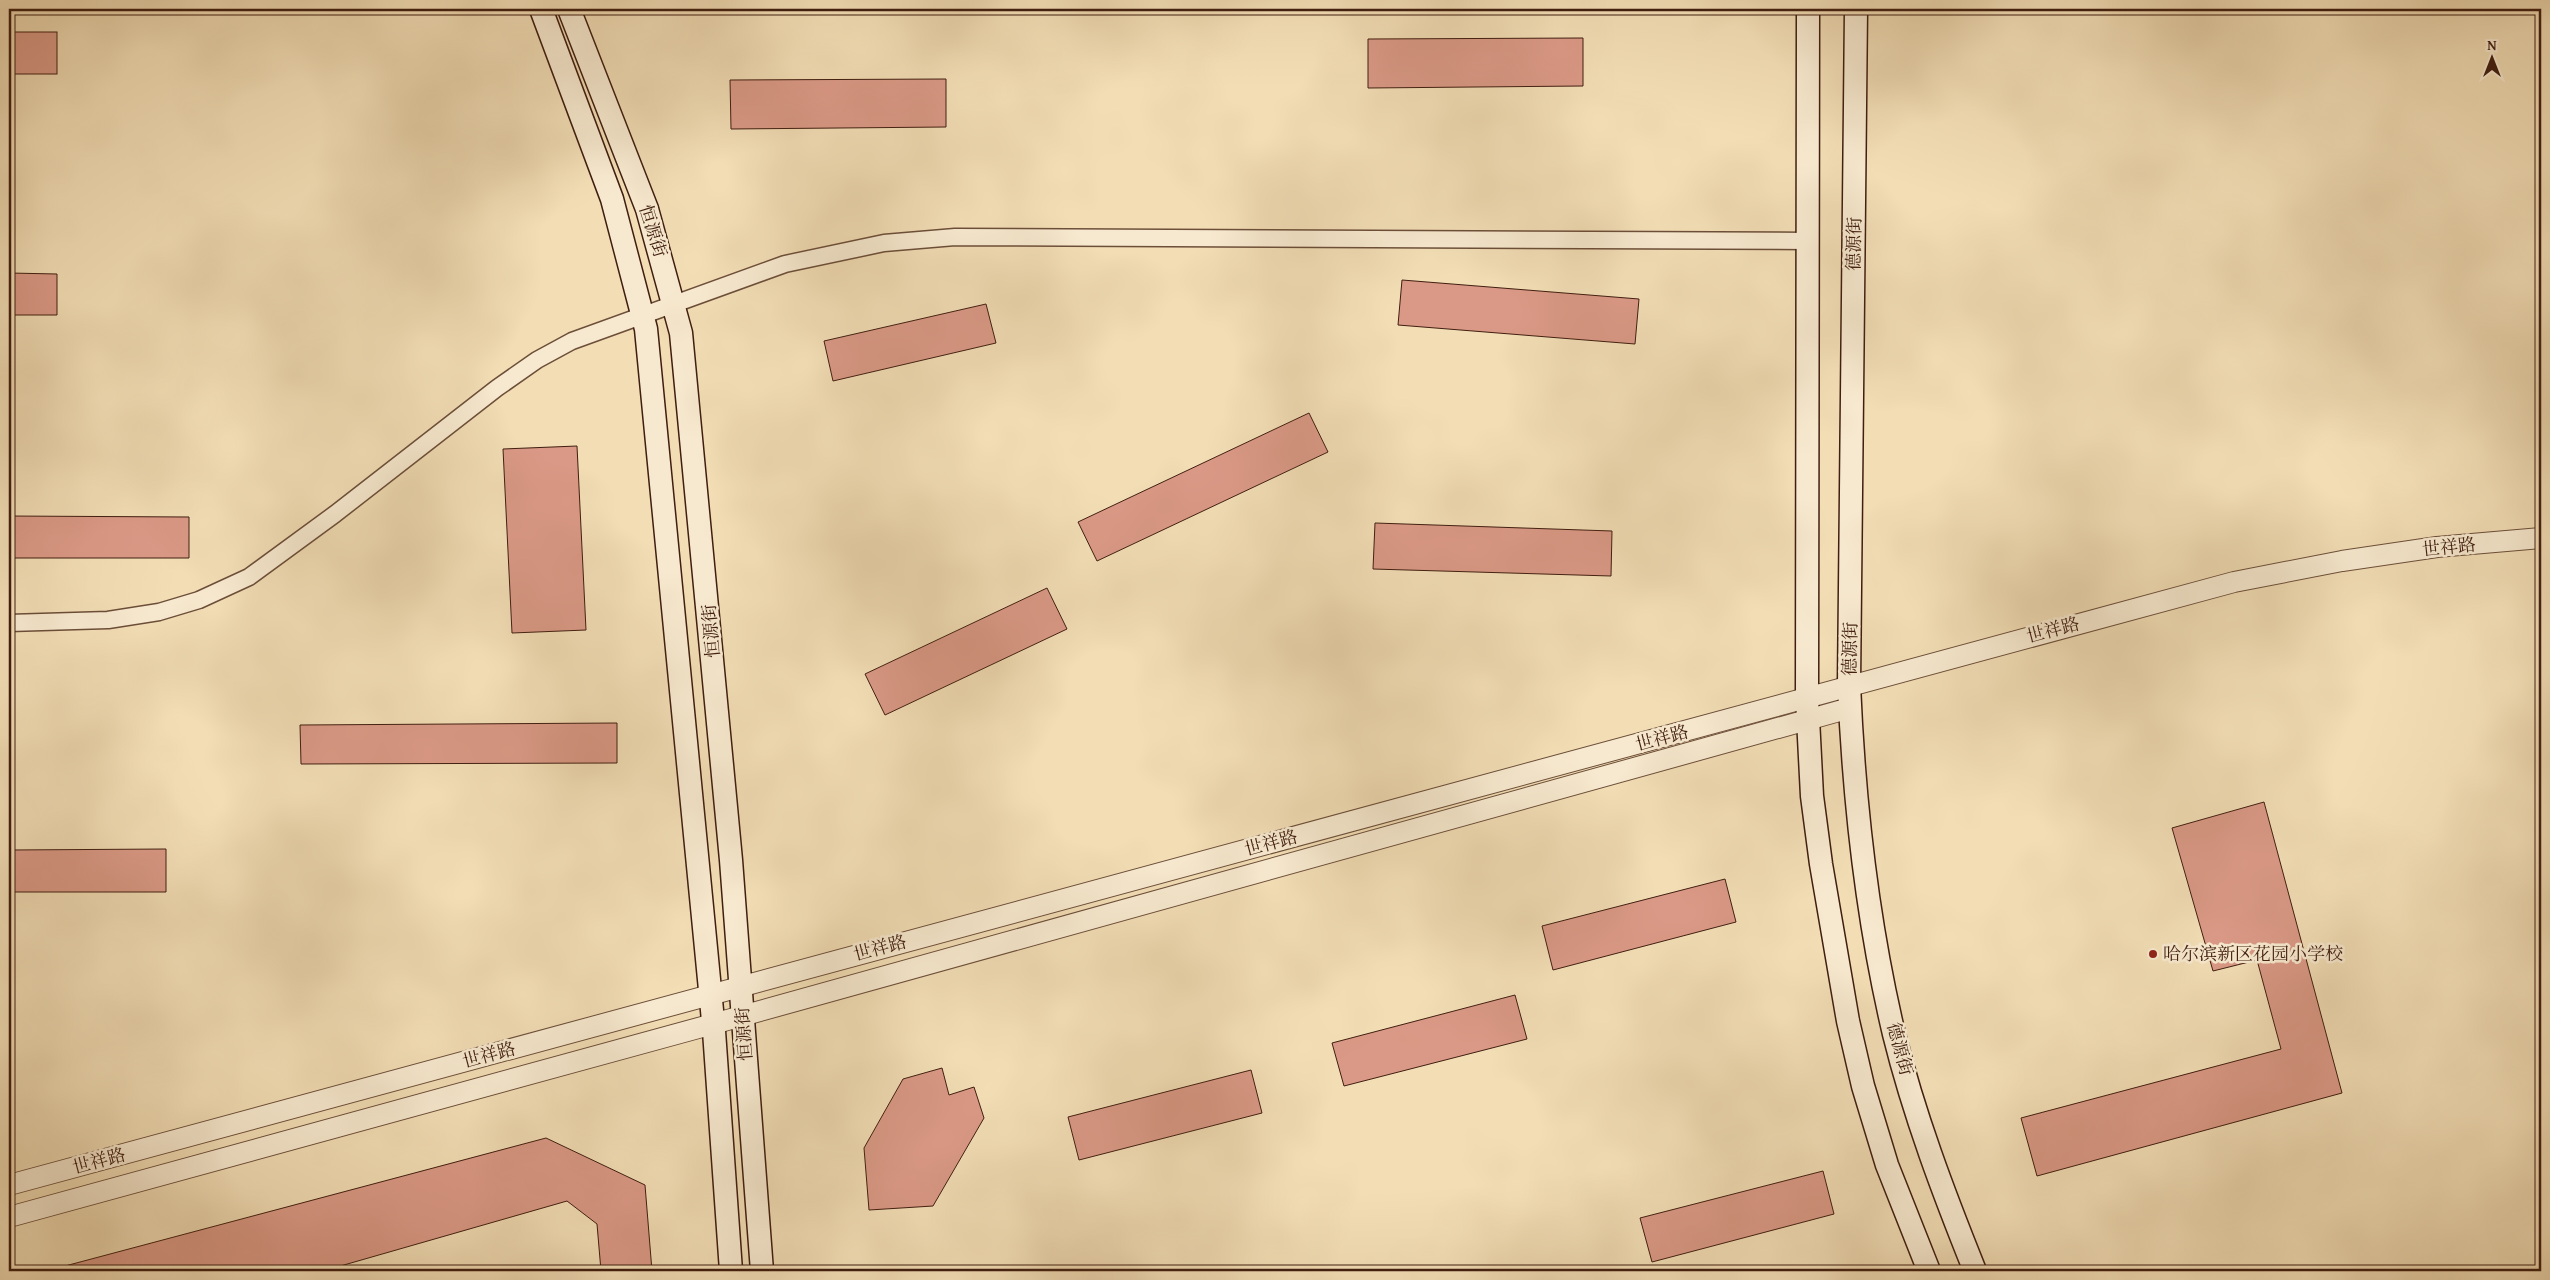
<svg xmlns="http://www.w3.org/2000/svg" width="2550" height="1280" font-family="'Gentium Book Plus','Noto Serif SC',serif">
  <style>
    .building { fill: #da9986; stroke: #401e10 }
    .lines { fill: none; stroke-linecap: round; stroke-linejoin: round }
    .minor-casing { stroke: #6c4e39; stroke-width: 19 }
    .tertiary-casing { stroke: #6c4e39; stroke-width: 22 }
    .secondary-casing { stroke: #401e10; stroke-width: 25 }
    .minor { stroke: #f7e9cf; stroke-width: 16 }
    .tertiary { stroke: #f7e9cf; stroke-width: 20 }
    .secondary { stroke: #f7e9cf; stroke-width: 22 }
    .poi-dot { fill: #8f2418; stroke: #f7e9cf; stroke-width: 2 }
    .labels { text-anchor: middle; stroke-width: 5; stroke-linejoin: round; paint-order: stroke }
    .street-label { font-size: 18px; fill: #401e10; stroke: #f7e9cf }
    .poi-label { font-size: 18px; fill: #401e10; stroke: #f7e9cf; text-anchor: start }
  </style>
  <rect width="100%" height="100%" fill="#f2ddb5"/>
  <filter id="stains"><feTurbulence type="fractalNoise" baseFrequency=".004" numOctaves="4"/><feColorMatrix values="0 0 0 0 .2 0 0 0 0 .09 0 0 0 0 .02 0 0 0 .5 -.17"/></filter>
  <radialGradient id="worn" r=".72"><stop offset=".6" stop-color="#630" stop-opacity="0"/><stop offset="1" stop-color="#630" stop-opacity=".3"/></radialGradient>
  <!-- building -->
  <g class="building">
    <rect x="9" y="32" width="48" height="42"/>
    <polygon points="1583,38 1583,86 1368,88 1368,39"/>
    <polygon points="946,79 946,127 731,129 730,80"/>
    <polygon points="9,273 57,274 57,315 9,315"/>
    <polygon points="1402,280 1639,299 1635,344 1398,325"/>
    <polygon points="986,304 996,343 833,381 824,341"/>
    <polygon points="1309,413 1328,452 1097,561 1078,522"/>
    <polygon points="577,446 586,630 512,633 503,449"/>
    <polygon points="9,516 189,517 189,558 9,558"/>
    <polygon points="1375,523 1612,531 1611,576 1373,569"/>
    <polygon points="1047,588 1067,629 885,715 865,674"/>
    <polygon points="617,723 617,763 301,764 300,725"/>
    <polygon points="2264,802 2342,1093 2037,1176 2021,1118 2281,1049 2257,960 2213,971 2172,828"/>
    <polygon points="166,849 166,892 9,892 9,850"/>
    <polygon points="1725,879 1736,922 1553,970 1542,926"/>
    <polygon points="1515,995 1527,1039 1344,1086 1332,1043"/>
    <polygon points="942,1068 949,1095 974,1087 984,1118 933,1206 869,1210 864,1148 903,1079"/>
    <polygon points="1251,1070 1262,1113 1079,1160 1068,1117"/>
    <polygon points="546,1138 645,1185 652,1271 601,1271 597,1224 567,1201 323,1271 65,1271 65,1266"/>
    <polygon points="1823,1171 1834,1214 1652,1262 1640,1218"/>
  </g>
  <g class="lines">
    <!-- minor casing -->
    <g class="minor-casing">
      <polyline id="minor" points="9,623 108,620 159,612 199,600 249,577 335,514 497,388 537,360 572,341 785,264 884,243 955,237 1808,241"/>
    </g>
    <!-- tertiary casing -->
    <g class="tertiary-casing">
      <g id="tertiary">
        <polyline points="9,1185 2234,582 2342,561 2437,547 2541,538"/>
        <polyline points="9,1217 713,1024 1850,708"/>
      </g>
    </g>
    <!-- secondary casing -->
    <g class="secondary-casing">
      <g id="secondary">
        <polyline points="541,9 612,199 646,329 714,1031 731,1271"/>
        <polyline points="569,9 647,209 681,333 731,860 762,1271"/>
        <polyline points="1808,9 1807,699 1812,796 1821,864 1848,1021 1863,1086 1887,1165 1929,1271"/>
        <path d="M1856,9L1849,685C1854,802 1867,920 1894,1034C1914,1115 1944,1194 1975,1271"/>
      </g>
    </g>
    <!-- minor -->
    <use href="#minor" class="minor"/>
    <!-- tertiary -->
    <use href="#tertiary" class="tertiary"/>
    <!-- secondary -->
    <use href="#secondary" class="secondary"/>
  </g>
  <!-- markers -->
  <circle class="poi-dot" cx="2153" cy="954" r="5"/>
  <g class="labels">
    <!-- street labels -->
    <g class="street-label">
      <text transform="translate(653 231) rotate(73)" y="6">恒源街</text>
      <text transform="translate(1854 244) rotate(-89)" y="6">德源街</text>
      <text transform="translate(2449 547) rotate(-6)" y="6">世祥路</text>
      <text transform="translate(2053 630) rotate(-15)" y="6">世祥路</text>
      <text transform="translate(711 631) rotate(-95)" y="6">恒源街</text>
      <text transform="translate(1850 649) rotate(-89)" y="6">德源街</text>
      <text transform="translate(1662 738) rotate(-15)" y="6">世祥路</text>
      <text transform="translate(1271 843) rotate(-15)" y="6">世祥路</text>
      <text transform="translate(880 948) rotate(-15)" y="6">世祥路</text>
      <text transform="translate(744 1034) rotate(-94)" y="6">恒源街</text>
      <text transform="translate(1900 1049) rotate(75)" y="6">德源街</text>
      <text transform="translate(489 1055) rotate(-15)" y="6">世祥路</text>
      <text transform="translate(99 1161) rotate(-15)" y="6">世祥路</text>
    </g>
    <!-- poi labels -->
    <g class="poi-label">
      <text x="2163" y="960">哈尔滨新区花园小学校</text>
    </g>
  </g>
  <!-- margin -->
  <rect width="2550" height="1280" fill="none" stroke="#f2ddb5" stroke-width="30"/>
  <rect x="10" y="10" width="2530" height="1260" fill="none" stroke="#401e10" stroke-width="2.5"/>
  <rect x="15" y="15" width="2520" height="1250" fill="none" stroke="#401e10"/>
  <!-- north arrow -->
  <g transform="translate(2492 58)" stroke="#f7e9cf" stroke-width="4" paint-order="stroke">
  <path d="M0-4L9 19L0 12L-9 19Z" fill="#401e10"/>
  <text y="-8" font-size="14" font-weight="bold" text-anchor="middle" fill="#401e10">N</text>
  </g>
  <rect width="100%" height="100%" filter="url(#stains)"/>
  <rect width="100%" height="100%" fill="url(#worn)"/>
</svg>
